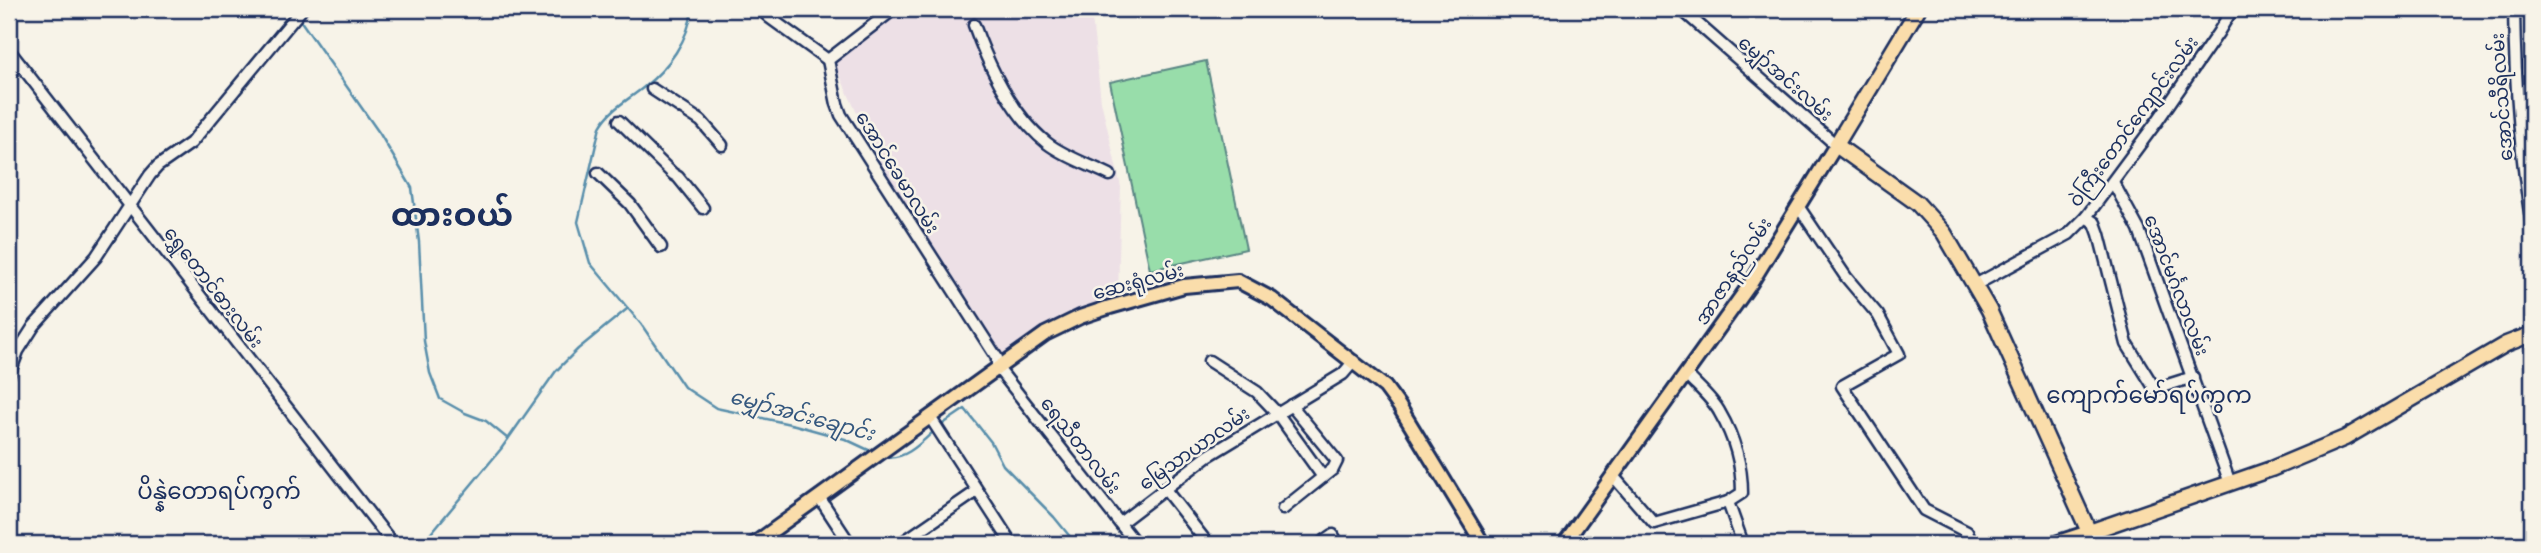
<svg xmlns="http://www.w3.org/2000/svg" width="2541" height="553" font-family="Delius,'Noto Sans Myanmar',sans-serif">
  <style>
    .built { fill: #ede0e6 }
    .grass { fill: #98ddaa; stroke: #5a8684; stroke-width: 2 }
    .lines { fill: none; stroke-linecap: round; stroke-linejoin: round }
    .stream { stroke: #588eab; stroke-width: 2.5 }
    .minor-casing { stroke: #1b2f5e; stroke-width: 15 }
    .major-casing { stroke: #1b2f5e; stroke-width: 18 }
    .highway-casing { stroke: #1b2f5e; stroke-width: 19 }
    .minor { stroke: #f7f3e8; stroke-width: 10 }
    .major { stroke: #faddab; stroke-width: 12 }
    .highway { stroke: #faddab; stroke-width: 14 }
    .labels { text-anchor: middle; stroke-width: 5; stroke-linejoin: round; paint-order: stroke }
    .street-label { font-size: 19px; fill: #1b2f5e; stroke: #f7f3e8 }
    .water-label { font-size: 21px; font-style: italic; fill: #34577e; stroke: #f7f3e8 }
    .quarter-label { font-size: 23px; fill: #1b2f5e; stroke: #f7f3e8 }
    .town-label { font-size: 33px; font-weight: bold; fill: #1b2f5e; stroke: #f7f3e8 }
  </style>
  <rect width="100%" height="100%" fill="#f7f3e8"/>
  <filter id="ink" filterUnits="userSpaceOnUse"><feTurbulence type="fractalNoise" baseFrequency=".0143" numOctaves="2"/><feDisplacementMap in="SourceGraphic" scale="14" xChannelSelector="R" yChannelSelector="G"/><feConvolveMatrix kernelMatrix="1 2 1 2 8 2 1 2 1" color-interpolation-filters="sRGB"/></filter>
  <g filter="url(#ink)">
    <!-- built -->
    <polygon class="built" points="900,9 1091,9 1101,101 1121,187 1118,296 1037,334 1004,356 935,261 898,203 834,63"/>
    <!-- grass -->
    <polygon class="grass" points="1206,61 1246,249 1150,270 1110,82"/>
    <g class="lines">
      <!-- stream -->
      <g class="stream">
        <path d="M692,9C689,40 668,68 644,87C628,100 610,109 600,127L578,222L590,263L641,324L684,387L716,408L795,425L845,439L875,453"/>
        <polyline points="298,17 380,134 412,188 419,242 424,341 430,373 440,399 465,413 486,421 508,439"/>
        <polyline points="940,426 965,409 991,442 1003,465 1054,517 1076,544"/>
        <path d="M885,457C904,461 921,443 935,430"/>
        <polyline points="422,544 501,449 556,371 578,349 627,309"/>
      </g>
      <!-- minor casing -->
      <g class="minor-casing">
        <g id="minor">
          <polyline points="760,9 770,18 828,60"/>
          <polyline points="894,9 828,60 837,104 841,115 997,358 997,367 1136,544"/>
          <polyline points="1681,9 1836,145"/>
          <path d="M2514,9C2515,81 2520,154 2532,225"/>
          <path d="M974,25C989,67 1011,114 1047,143C1065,157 1090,165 1110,175"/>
          <polyline points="9,50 393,544"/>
          <polyline points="652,89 701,121 722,145"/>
          <polyline points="619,121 673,174 678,177 703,208"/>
          <polyline points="598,173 630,204 661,247"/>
          <polyline points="2113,182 2139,230 2230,483"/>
          <polyline points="1798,206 1846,277 1878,315 1899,354 1842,386 1924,510 1967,532 1972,544"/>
          <polyline points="2086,217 2095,223 2099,234 2127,344 2155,389 2193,377"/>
          <polyline points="1975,285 2069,234 2086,217 2158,120 2218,33 2230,13 2235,9"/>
          <polyline points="1209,361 1257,392 1277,413 1323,477"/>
          <polyline points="9,375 18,351 34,326 96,257 150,175 158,166 191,143 302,9"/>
          <path d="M1687,375C1698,387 1713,399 1720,413C1734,437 1742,466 1742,493L1728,502L1743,544"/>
          <polyline points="930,417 1012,544"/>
          <polyline points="1614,477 1654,523 1728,502"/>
          <polyline points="1164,488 1208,544"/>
          <polyline points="819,497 850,544"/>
          <polyline points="1283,509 1333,469 1337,461 1291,405"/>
          <polyline points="1120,523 1208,456 1343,374 1354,361"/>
          <polyline points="900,544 977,491"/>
          <polyline points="1320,544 1333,535 1338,544"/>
        </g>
      </g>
      <!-- major casing -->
      <g class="major-casing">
        <g id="major">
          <polyline points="754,544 1045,334 1080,317 1110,307 1184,286 1238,281 1272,299 1385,387 1399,406 1483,544"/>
          <polyline points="1564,544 1751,283 1836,145"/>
          <polyline points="2052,544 2089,532"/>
        </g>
      </g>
      <!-- highway casing -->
      <g class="highway-casing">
        <polyline id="highway" points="1918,9 1836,145 1917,203 1944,233 1989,310 2089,532 2271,469 2345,438 2506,344 2532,334"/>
      </g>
      <!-- minor -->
      <use href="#minor" class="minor"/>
      <!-- major -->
      <use href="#major" class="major"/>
      <!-- highway -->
      <use href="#highway" class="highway"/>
    </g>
  </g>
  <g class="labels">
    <!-- street labels -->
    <g class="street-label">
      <text transform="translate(1786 78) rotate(41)" y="7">မျှော်အင်းလမ်း</text>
      <text transform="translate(2501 97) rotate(-94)" y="7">အောင်သီရိလမ်း</text>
      <text transform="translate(2133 121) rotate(-54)" y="7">ဝဲကြီးတောင်ကျောင်းလမ်း</text>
      <text transform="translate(898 172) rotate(58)" y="7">အောင်ခေမာလမ်း</text>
      <text transform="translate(1733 271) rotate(-57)" y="7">အာဇာနည်လမ်း</text>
      <text transform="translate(1138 281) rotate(-15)" y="7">ဆေးရုံလမ်း</text>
      <text transform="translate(2177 285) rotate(69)" y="7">အောင်မင်္ဂလာလမ်း</text>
      <text transform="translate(214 287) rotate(52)" y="7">ရွှေတောင်ဓားလမ်း</text>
      <text transform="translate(1081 445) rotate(52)" y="7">ရေသီတာလမ်း</text>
      <text transform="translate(1194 448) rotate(-35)" y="7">မြေသာယာလမ်း</text>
    </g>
    <!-- water labels -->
    <g class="water-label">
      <text transform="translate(802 415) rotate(15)" y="7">မျှော်အင်းချောင်း</text>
    </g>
    <!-- quarter labels -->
    <g class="quarter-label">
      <text x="2149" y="403">ကျောက်မော်ရပ်ကွက</text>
      <text x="219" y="499">ပိန္နဲတောရပ်ကွက်</text>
    </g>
    <!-- town labels -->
    <g class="town-label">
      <text x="452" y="226">ထားဝယ်</text>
    </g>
  </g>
  <!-- margin -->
  <rect width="2541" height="553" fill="none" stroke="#f7f3e8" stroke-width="35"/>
  <rect x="18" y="18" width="2506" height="518" fill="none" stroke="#1b2f5e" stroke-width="2.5" filter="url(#ink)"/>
</svg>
